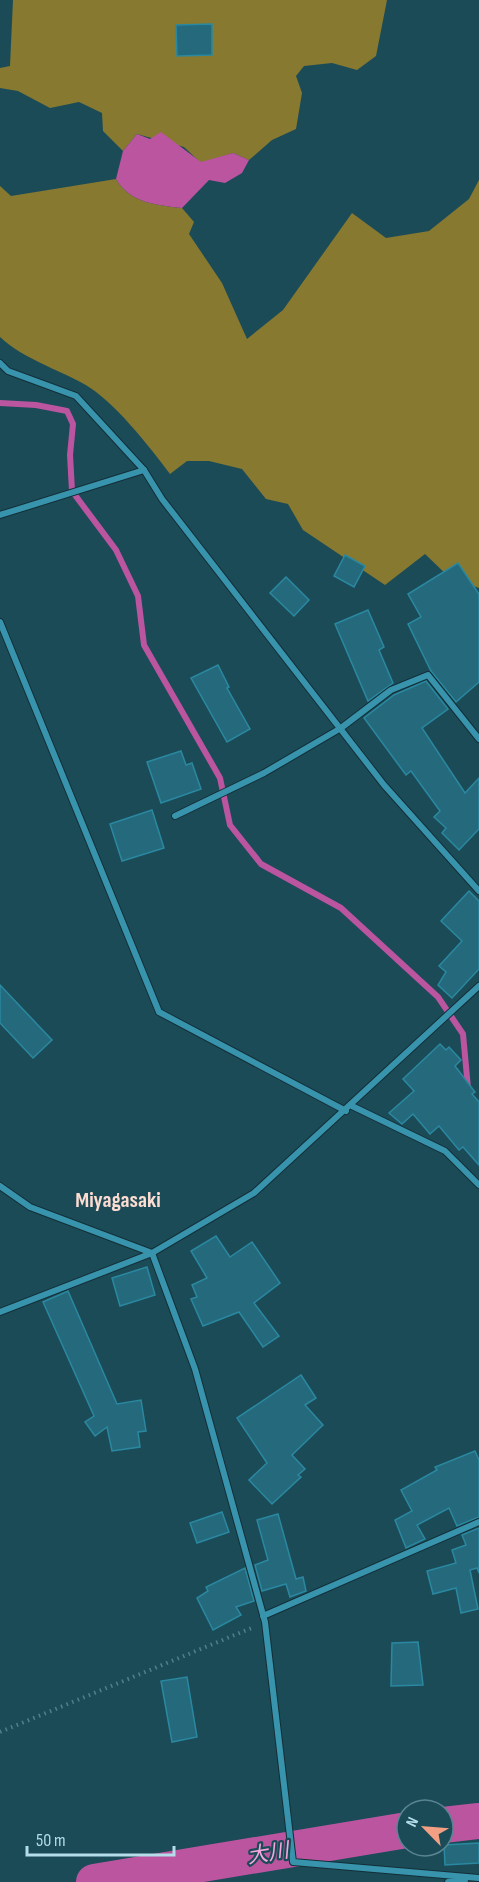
<svg xmlns="http://www.w3.org/2000/svg" width="479" height="1882" font-family="'Sofia Sans Condensed','Noto Sans JP',sans-serif">
  <style>
    .forest { fill: #877930 }
    .water { fill: #bb55a0 }
    .lines { fill: none; stroke-linecap: round; stroke-linejoin: round }
    .stream { stroke: #bb55a0; stroke-width: 6 }
    .river { stroke: #bb55a0; stroke-width: 36 }
    .building { fill: #256a7c; stroke: #2a88a0; stroke-width: 1.5 }
    .minor-casing { stroke: #132f37; stroke-width: 8 }
    .path { stroke: #527f8c; stroke-width: 4; stroke-dasharray: 1.5 4.5; stroke-linecap: butt }
    .minor { stroke: #3893ac; stroke-width: 6 }
    .labels { text-anchor: middle; stroke-width: 4.5; stroke-linejoin: round; paint-order: stroke }
    .water-label { font-size: 21px; font-style: italic; fill: #f5a7dc; stroke: #1c4b58 }
    .quarter-label { font-size: 22px; font-weight: bold; fill: #fddcd1; stroke: #1c4b58 }
  </style>
  <rect width="100%" height="100%" fill="#1c4b58"/>
  <!-- forest -->
  <g class="forest">
    <polygon points="13,0 387,0 376,56 357,70 332,63 304,66 296,76 302,93 296,129 272,140 249,160 233,153 201,163 184,147 137,134 123,151 103,131 102,113 79,102 50,108 18,91 0,88 0,68 10,66"/>
    <path d="M116,179C130,203 156,205 182,208L194,222L189,234L222,283L247,339L283,310L352,213L386,238L429,231L469,199L479,180V588L450,578L425,554L385,585L303,530L288,504L266,499L242,469L209,461H187L170,474C149,446 114,401 84,384C55,368 24,359 0,337V186L11,196Z"/>
  </g>
  <!-- water -->
  <path class="water" d="M161,132L201,162L233,153L249,160L242,173L225,183L209,180L182,208C156,205 130,203 116,179L123,151L137,134L150,139Z"/>
  <g class="lines">
    <!-- stream -->
    <polyline class="stream" points="0,403 36,405 67,411 73,424 70,455 72,491 116,550 138,596 144,645 220,778 230,825 261,864 341,908 438,997 463,1034 468,1088"/>
    <!-- river -->
    <g class="river">
      <polyline points="443,1825 479,1821"/>
      <polyline points="94,1882 407,1830"/>
    </g>
  </g>
  <!-- building -->
  <g class="building">
    <polygon points="212,24 212,55 177,56 176,25"/>
    <polygon points="345,555 365,566 354,587 334,576"/>
    <polygon points="458,563 479,594 479,682 456,702 431,671 408,624 421,617 408,594"/>
    <polygon points="286,577 309,600 294,616 270,593"/>
    <polygon points="368,610 384,647 379,650 393,683 368,701 335,624"/>
    <polygon points="218,665 229,687 227,688 250,729 227,742 191,678"/>
    <polygon points="426,681 448,709 422,728 465,793 479,778 479,829 459,850 442,833 446,828 434,817 440,811 411,771 406,775 364,718 394,695"/>
    <polygon points="181,751 186,765 192,763 201,789 161,803 147,762"/>
    <polygon points="152,810 164,848 122,861 110,824"/>
    <polygon points="469,891 479,901 479,969 452,998 438,985 446,972 439,966 462,941 441,921"/>
    <polygon points="0,985 52,1040 33,1058 0,1023"/>
    <polygon points="440,1044 446,1050 449,1047 461,1060 455,1066 475,1092 472,1094 479,1102 479,1165 463,1147 459,1150 439,1126 430,1134 413,1114 402,1124 389,1113 414,1091 403,1079"/>
    <polygon points="216,1236 230,1257 252,1242 280,1283 254,1303 279,1336 263,1347 239,1312 203,1326 191,1299 197,1297 192,1285 207,1278 191,1251"/>
    <polygon points="147,1267 155,1295 120,1306 112,1278"/>
    <polygon points="68,1291 117,1404 141,1400 146,1431 138,1432 140,1447 112,1451 107,1427 95,1436 85,1422 94,1416 43,1302"/>
    <polygon points="301,1375 316,1398 305,1405 323,1425 292,1455 305,1469 298,1475 301,1477 272,1504 249,1480 267,1463 237,1418"/>
    <polygon points="475,1451 479,1460 479,1517 457,1526 449,1508 417,1525 425,1539 406,1548 395,1520 412,1511 401,1490 437,1470 435,1467"/>
    <polygon points="222,1512 229,1532 197,1543 190,1523"/>
    <polygon points="278,1514 296,1579 303,1577 306,1591 290,1597 286,1584 262,1591 255,1565 268,1560 257,1520"/>
    <polygon points="479,1528 479,1573 477,1568 470,1570 478,1609 461,1613 456,1588 433,1594 427,1571 456,1563 452,1550 466,1545 462,1535"/>
    <polygon points="245,1568 254,1601 236,1607 241,1615 213,1630 197,1598 208,1591 206,1587"/>
    <polygon points="418,1642 423,1685 391,1686 392,1643"/>
    <polygon points="187,1677 197,1737 172,1742 161,1681"/>
    <polygon points="479,1843 479,1863 445,1865 444,1845"/>
  </g>
  <g class="lines">
    <!-- minor casing -->
    <g class="minor-casing">
      <g id="minor">
        <polyline points="0,363 8,371 76,396 144,470 162,499 384,785 479,891"/>
        <polyline points="0,515 144,470"/>
        <polyline points="0,622 159,1012 346,1111"/>
        <polyline points="175,816 264,773 341,728 391,690 428,675 479,739"/>
        <polyline points="352,1106 445,1151 479,1185"/>
        <polyline points="0,1186 30,1207 152,1253 195,1369 265,1622 293,1862 479,1878"/>
        <polyline points="0,1312 152,1253 254,1193 479,986"/>
        <polyline points="263,1616 479,1522"/>
        <polyline points="448,1882 465,1880"/>
      </g>
    </g>
    <!-- path -->
    <polyline class="path" points="0,1732 254,1627"/>
    <!-- minor -->
    <use href="#minor" class="minor"/>
  </g>
  <g class="labels">
    <!-- water labels -->
    <g class="water-label">
      <text transform="translate(268 1853) rotate(-9)" y="7">大川</text>
    </g>
    <!-- quarter labels -->
    <g class="quarter-label">
      <text x="118" y="1207">Miyagasaki</text>
    </g>
  </g>
  <!-- north arrow -->
  <g transform="translate(425 1828) rotate(295)"><circle r="28" fill="#1c4b58" stroke="#598592" stroke-width="1.5"/>
  <path d="M0-4.5L10 22L0 15L-10 22Z" fill="#f39f83"/>
  <text y="-9" font-size="16" font-weight="bold" text-anchor="middle" fill="#b4dce9">N</text>
  </g>
  <!-- scale -->
  <path d="M27 1846v9h147v-9" fill="none" stroke="#b4dce9" stroke-width="3"/>
  <text x="36" y="1846" font-size="18" fill="#b4dce9" stroke="#1c4b58" stroke-width="4.5" paint-order="stroke">50 m</text>
</svg>
